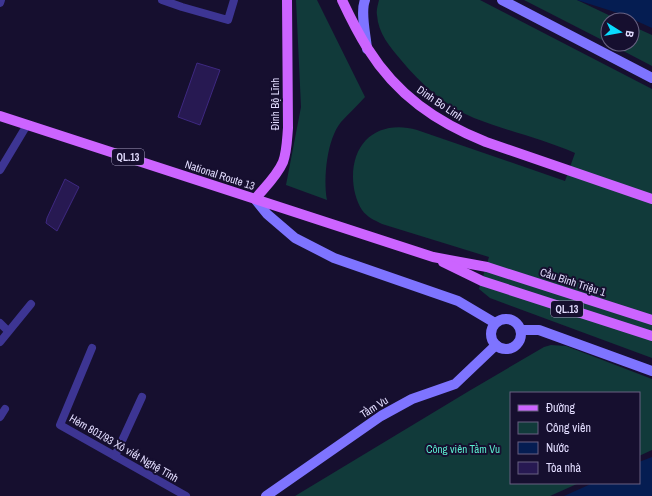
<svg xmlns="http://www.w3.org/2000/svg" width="652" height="496" font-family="'Archivo Narrow',sans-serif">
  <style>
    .green { fill: #113a3a }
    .water { fill: #051d52 }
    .building { fill: #271952; stroke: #3e2881 }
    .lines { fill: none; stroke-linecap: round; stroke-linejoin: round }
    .lane { stroke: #3d3593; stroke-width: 8 }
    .secondary { stroke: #7e74ff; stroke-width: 10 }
    .primary { stroke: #cc64ff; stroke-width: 10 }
    .labels { text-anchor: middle; stroke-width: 4; stroke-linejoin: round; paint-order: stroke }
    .shield { fill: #160f2f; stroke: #a69fc1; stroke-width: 1 }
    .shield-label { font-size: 10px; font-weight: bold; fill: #e3ddff }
    .street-label { font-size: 11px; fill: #e3ddff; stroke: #160f2f }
    .park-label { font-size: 11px; fill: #5bedcf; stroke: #160f2f }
  </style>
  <rect width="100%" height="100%" fill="#160f2f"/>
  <!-- green -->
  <g class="green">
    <path d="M296,0H317L365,97C358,105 349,113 341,122C327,139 323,178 327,200L286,185L301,107Z"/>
    <path d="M379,0H480L652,89V358L490,298L479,289L489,257L382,224C374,220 367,217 362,210C356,201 353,188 353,177C353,139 381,120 417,130L565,181L575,153C543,139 507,131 474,118C445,106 421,84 401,60C390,47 378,33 377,15C376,10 378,5 379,0Z"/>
    <polygon points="524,0 577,0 619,20 608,20 608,43"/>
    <polygon points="632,26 652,35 652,66 610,44 632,44"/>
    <polygon points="551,345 566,346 652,379 652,450 639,456 639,393 511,393 511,483 579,483 550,496 295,496 469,391 544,347"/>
  </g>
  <!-- water -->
  <g class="water">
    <polygon points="577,0 652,0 652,28 621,14"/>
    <polygon points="652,457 652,496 564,496 593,483 639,483 639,462"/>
  </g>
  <!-- building -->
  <g class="building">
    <polygon points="197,63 220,70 200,125 178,117"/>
    <polygon points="65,179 79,187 57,231 46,223 47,218"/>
  </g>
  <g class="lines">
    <!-- lane -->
    <g class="lane">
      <polyline points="162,0 182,7 228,20 234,0"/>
      <polyline points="0,3 1,0"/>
      <polyline points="0,170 27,125"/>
      <polyline points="0,323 8,331"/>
      <polyline points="0,342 31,304"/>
      <polyline points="92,348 60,425 186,496"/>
      <polyline points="0,417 5,409"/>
      <polyline points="115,456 142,397"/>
    </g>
    <!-- secondary -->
    <g class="secondary">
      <path d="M365,0C360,12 366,35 367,49"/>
      <polyline points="502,0 652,78"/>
      <polyline points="255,199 267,214 295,238 334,258 458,301 495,323"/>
      <circle cx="506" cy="334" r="15"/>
      <polyline points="521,330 539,330 652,371"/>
      <polyline points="266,496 381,416 412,399 455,384 496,345"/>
    </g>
    <!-- primary -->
    <g class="primary">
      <path d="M342,0C350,17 358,33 368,49C397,95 436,122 486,142L652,199"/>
      <polyline points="0,116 433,257 487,267 652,320"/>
      <path d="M255,199C265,187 277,176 283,162C287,151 287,139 288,128L287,0"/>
      <polyline points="443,262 482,281 652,336"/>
    </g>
  </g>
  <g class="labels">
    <!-- shield labels -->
    <g class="shield">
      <rect x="112" y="149" width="32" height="16" rx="3"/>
      <rect x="551" y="301" width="32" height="16" rx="3"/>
    </g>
    <g class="shield-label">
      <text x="128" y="161">QL.13</text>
      <text x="567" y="313">QL.13</text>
    </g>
    <!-- street labels -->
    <g class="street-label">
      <text transform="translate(440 103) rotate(34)" y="4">Dinh Bo Linh</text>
      <text transform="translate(275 104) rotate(-90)" y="4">Đinh Bộ Lĩnh</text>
      <text transform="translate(220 175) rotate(18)" y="4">National Route 13</text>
      <text transform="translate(573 282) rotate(18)" y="4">Cầu Bình Triệu 1</text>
      <text transform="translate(374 407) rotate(-32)" y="4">Tầm Vu</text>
      <text transform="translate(124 448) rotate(30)" y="4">Hẻm 801/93 Xô viết Nghệ Tĩnh</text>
    </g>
    <!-- park labels -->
    <g class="park-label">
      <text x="463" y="453">Công viên Tầm Vu</text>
    </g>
  </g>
  <!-- legend -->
  <rect x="510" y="392" width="130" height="92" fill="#160f2f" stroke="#686182"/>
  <rect x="518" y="405" width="20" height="6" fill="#cc64ff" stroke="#686182"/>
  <text x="546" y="412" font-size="12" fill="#e3ddff">Đường</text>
  <rect x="518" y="422" width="20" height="12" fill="#113a3a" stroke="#686182"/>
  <text x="546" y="432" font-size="12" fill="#e3ddff">Công viên</text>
  <rect x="518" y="442" width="20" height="12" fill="#051d52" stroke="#686182"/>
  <text x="546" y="452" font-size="12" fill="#e3ddff">Nước</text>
  <rect x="518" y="462" width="20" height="12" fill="#271952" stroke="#686182"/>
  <text x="546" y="472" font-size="12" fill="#e3ddff">Tòa nhà</text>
  <!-- north arrow -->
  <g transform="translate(620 32) rotate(101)"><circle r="19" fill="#160f2f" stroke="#686182"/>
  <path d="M0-3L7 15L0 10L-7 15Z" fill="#09dbff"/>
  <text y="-6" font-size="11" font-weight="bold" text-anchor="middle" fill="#e3ddff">B</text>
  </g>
</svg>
